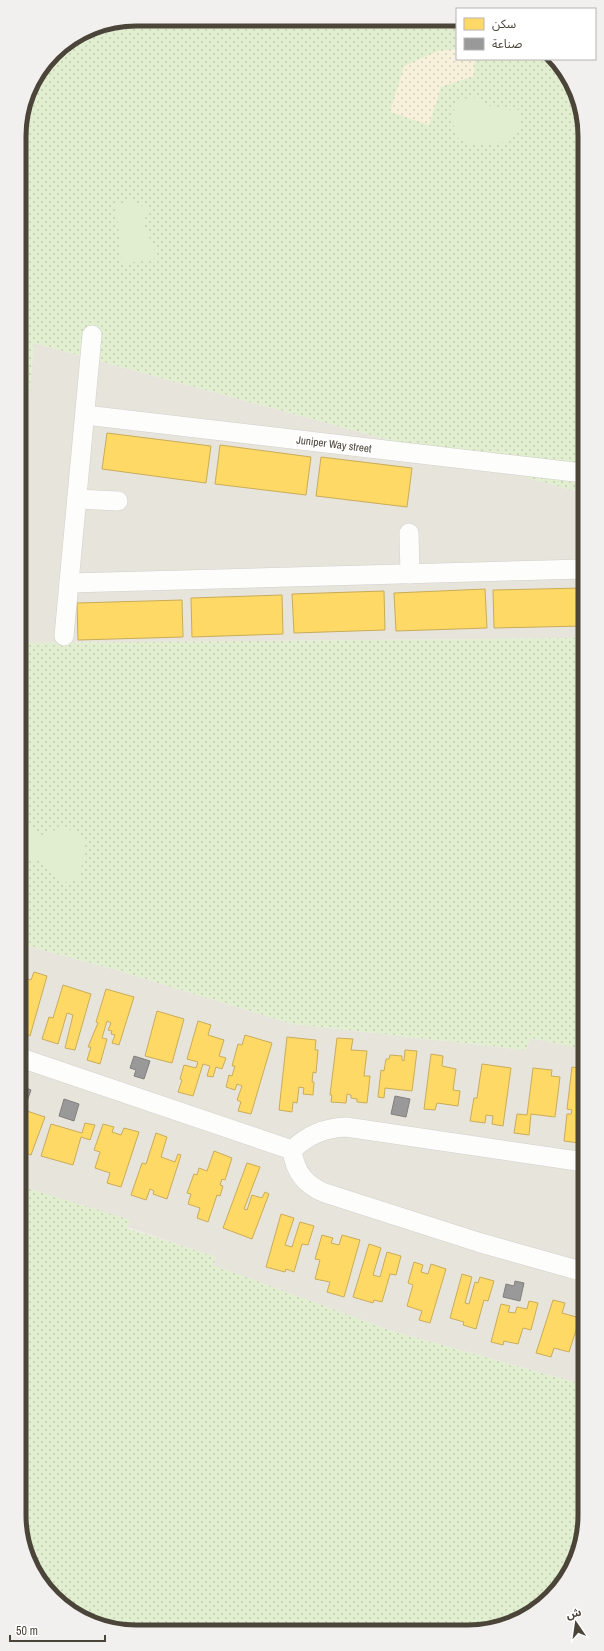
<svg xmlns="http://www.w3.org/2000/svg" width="604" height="1651" font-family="'Archivo Narrow','Noto Sans Arabic',sans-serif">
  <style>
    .residential { fill: #e7e4dc }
    .grass { fill: url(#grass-dots) }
    .sand { fill: url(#sand-dots) }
    .pitch { fill: #e1eecf }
    .homes { fill: #ffd966; stroke: #c9ac58 }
    .industry { fill: #999; stroke: #82807c }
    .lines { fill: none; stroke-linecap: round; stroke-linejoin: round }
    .minor-casing { stroke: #d2d0cb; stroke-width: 20 }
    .minor { stroke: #fdfdfc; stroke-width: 19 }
    .labels { text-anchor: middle; stroke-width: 4; stroke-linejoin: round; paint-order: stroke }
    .street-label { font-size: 11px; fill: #4b4439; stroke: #fff }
    .rim { fill: none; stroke: #4b4439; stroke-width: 5 }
  </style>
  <defs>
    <pattern id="grass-dots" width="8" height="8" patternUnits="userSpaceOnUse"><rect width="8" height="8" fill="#e1eecf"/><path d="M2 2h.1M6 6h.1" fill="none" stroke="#c3cdb2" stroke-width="1.8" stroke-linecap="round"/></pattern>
    <pattern id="sand-dots" width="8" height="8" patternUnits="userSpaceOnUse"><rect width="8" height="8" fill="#f7f0da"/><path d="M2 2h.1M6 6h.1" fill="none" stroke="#d5cfbc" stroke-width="1.8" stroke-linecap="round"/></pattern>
  </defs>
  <rect width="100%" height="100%" fill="#f4f2ee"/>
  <!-- residential -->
  <g class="residential">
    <polygon points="34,343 583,493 583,638 20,643 20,490"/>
    <polygon points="20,944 113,969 293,1024 525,1050 531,1038 584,1049 585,1385 392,1331 212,1265 215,1257 127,1227 129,1221 21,1186"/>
    <polygon points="57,1600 96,1621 113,1630 84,1620"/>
  </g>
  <!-- grass -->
  <g class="grass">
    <polygon points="136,19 457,21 457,59 555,59 569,78 583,113 583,493 34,343 20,490 19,128 31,84 59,48 92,28"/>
    <polygon points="583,638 584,1049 531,1038 525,1050 293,1024 113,969 20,944 20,643"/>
    <polygon points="21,1186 130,1220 127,1228 216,1257 213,1265 392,1331 585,1385 585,1522 576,1559 556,1592 526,1616 491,1630 114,1630 54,1598 35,1573 21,1538"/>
  </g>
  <!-- sand -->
  <polygon class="sand" points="457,49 457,59 475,59 474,76 441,87 429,125 390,112 404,66 438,51"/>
  <!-- pitch -->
  <g class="pitch">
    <polygon points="473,97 496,109 519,110 521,129 500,144 467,143 456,137 452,116 457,101"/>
    <polygon points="133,200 149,210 143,223 158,258 122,264 116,205"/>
    <polygon points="24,823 43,837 63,825 85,840 80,879 63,883 41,861 20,860 20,827"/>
    <polygon points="585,1476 585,1514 581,1511 575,1485"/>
  </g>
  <!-- homes -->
  <g class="homes">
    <polygon points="107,433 211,446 206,483 102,469"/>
    <polygon points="220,445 311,457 306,495 215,484"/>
    <polygon points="321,457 412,468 407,507 316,496"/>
    <polygon points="583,588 583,626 494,628 493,590"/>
    <polygon points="485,589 487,628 396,631 394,593"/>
    <polygon points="384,591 385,630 294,633 292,594"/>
    <polygon points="282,595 283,634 192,637 191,598"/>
    <polygon points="182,600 183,637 78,640 77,603"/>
    <polygon points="34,972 47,976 30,1036 21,1033 20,977 31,980"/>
    <polygon points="63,985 91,994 75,1050 65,1048 73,1015 67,1013 58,1044 42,1039 49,1017 53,1018"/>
    <polygon points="106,989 134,997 119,1045 112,1043 115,1035 111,1034 112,1031 108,1030 111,1023 107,1021 102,1038 107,1039 100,1064 87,1060 91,1047 88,1047 98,1023 96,1022"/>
    <polygon points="157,1011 184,1019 172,1063 145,1056"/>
    <polygon points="198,1021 211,1025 208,1035 224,1040 219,1056 226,1058 222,1069 216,1067 213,1077 207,1076 210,1066 203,1064 193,1096 178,1092 182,1080 180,1079 184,1065 196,1068 198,1062 187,1059"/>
    <polygon points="245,1035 272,1043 251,1114 238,1111 241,1102 237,1100 242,1086 237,1084 235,1090 226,1087 229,1075 232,1076 235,1066 232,1066 238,1044 242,1045"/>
    <polygon points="287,1037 316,1040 315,1050 318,1050 316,1073 313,1072 312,1082 314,1082 313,1095 303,1094 304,1088 299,1087 297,1103 293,1102 292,1112 279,1110"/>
    <polygon points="337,1038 353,1039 351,1050 367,1051 364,1076 370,1076 367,1103 357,1102 357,1099 351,1098 351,1095 347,1094 346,1103 331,1102 332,1095 330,1095"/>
    <polygon points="405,1050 417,1051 412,1091 385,1088 384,1098 378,1097 381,1070 384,1071 386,1059 389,1059 390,1055 402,1056 402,1060 404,1061"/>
    <polygon points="431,1054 443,1056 442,1066 456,1069 453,1090 460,1091 458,1106 437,1103 435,1110 424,1109"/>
    <polygon points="482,1064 511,1068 503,1126 492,1124 493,1116 486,1115 485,1123 470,1121 474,1098 477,1098"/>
    <polygon points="572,1067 584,1069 584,1113 580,1143 564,1141 567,1114 571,1114 572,1110 567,1109"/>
    <polygon points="533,1068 552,1070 551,1076 560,1077 555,1117 531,1114 529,1135 514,1133 517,1114 527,1115"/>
    <polygon points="21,1109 45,1117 31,1155 21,1151"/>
    <polygon points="85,1123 95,1125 90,1140 81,1137 73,1165 41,1156 51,1124 82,1133"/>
    <polygon points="103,1124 114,1127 112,1132 121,1135 124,1128 139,1132 121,1187 107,1183 110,1173 95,1168 100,1152 94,1150"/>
    <polygon points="156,1133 167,1137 161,1157 175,1162 178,1154 181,1155 167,1199 153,1194 154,1191 150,1189 146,1200 131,1195 142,1163 146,1164"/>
    <polygon points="214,1151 232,1158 225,1180 222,1179 220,1185 223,1186 220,1196 217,1195 208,1222 197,1218 200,1208 188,1204 191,1194 187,1193 194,1174 197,1175 199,1168 207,1171"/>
    <polygon points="247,1163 260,1167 244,1209 247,1210 252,1195 262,1198 265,1192 269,1194 252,1239 223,1228"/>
    <polygon points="281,1214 294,1218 285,1245 292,1247 300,1222 314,1226 308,1245 302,1244 294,1272 286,1269 285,1272 266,1267"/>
    <polygon points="322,1235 333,1238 331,1243 339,1245 342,1235 360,1240 344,1297 327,1292 330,1282 315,1279 320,1260 315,1259"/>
    <polygon points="369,1244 381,1248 373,1275 380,1277 387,1252 401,1256 396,1275 390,1274 382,1302 374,1300 373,1303 353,1297"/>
    <polygon points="414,1262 423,1265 421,1272 428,1274 431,1264 446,1269 430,1323 419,1320 422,1311 407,1306 413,1285 408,1283"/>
    <polygon points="462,1274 472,1277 465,1303 469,1304 475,1282 478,1283 480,1277 494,1281 488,1301 484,1300 476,1329 463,1325 464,1322 450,1318"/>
    <polygon points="553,1300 565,1303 562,1313 580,1318 569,1352 554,1348 551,1357 536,1353"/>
    <polygon points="529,1301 538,1303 531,1330 523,1328 518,1344 504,1341 503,1345 491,1342 501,1304 510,1306 508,1312 515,1313 517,1307 527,1309"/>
  </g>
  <!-- industry -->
  <g class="industry">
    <polygon points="134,1056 150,1061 144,1079 134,1076 136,1070 130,1068"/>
    <polygon points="21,1086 31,1090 26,1104 21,1102"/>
    <polygon points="395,1096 410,1099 406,1117 391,1114"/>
    <polygon points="64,1099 79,1104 74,1121 59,1116"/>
    <polygon points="515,1281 524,1283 520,1301 503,1297 506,1284 514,1286"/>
  </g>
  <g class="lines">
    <!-- minor casing -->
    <g class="minor-casing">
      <g id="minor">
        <polyline points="85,415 583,473"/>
        <polyline points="77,499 118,501"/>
        <polyline points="409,533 410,574"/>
        <polyline points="69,583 583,569"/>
        <polyline points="64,636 92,335"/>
        <polyline points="21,1058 292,1150"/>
        <path d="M292,1150C295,1172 305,1185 325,1193L481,1243L584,1272"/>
        <path d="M292,1150C308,1135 324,1128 346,1127L584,1162"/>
      </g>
    </g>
    <!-- minor -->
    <use href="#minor" class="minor"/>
  </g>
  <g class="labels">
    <!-- street labels -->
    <g class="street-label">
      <text transform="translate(334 444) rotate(7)" y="4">Juniper Way street</text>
    </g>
  </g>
  <!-- crop -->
  <path d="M0 0H604V1651H0ZM136 26H468A110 110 0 0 1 578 136V1515A110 110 0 0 1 468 1625H136A110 110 0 0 1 26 1515V136A110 110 0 0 1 136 26Z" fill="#f1f0ef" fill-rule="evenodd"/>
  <path class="rim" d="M136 26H468A110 110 0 0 1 578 136V1515A110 110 0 0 1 468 1625H136A110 110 0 0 1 26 1515V136A110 110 0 0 1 136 26Z"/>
  <!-- legend -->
  <rect x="456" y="8" width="140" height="52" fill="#ffffff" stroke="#b7b4b0"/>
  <rect x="464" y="18" width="20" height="12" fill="#ffd966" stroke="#b7b4b0"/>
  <text x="492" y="28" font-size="12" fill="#4b4439">سكن</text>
  <rect x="464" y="38" width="20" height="12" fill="#999999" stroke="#b7b4b0"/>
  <text x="492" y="48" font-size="12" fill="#4b4439">صناعة</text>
  <!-- north arrow -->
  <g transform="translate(576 1623) rotate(347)" stroke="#ffffff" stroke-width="3" paint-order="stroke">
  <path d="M0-3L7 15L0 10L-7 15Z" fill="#4b4439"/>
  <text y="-6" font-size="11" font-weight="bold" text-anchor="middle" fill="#4b4439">ش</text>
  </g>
  <!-- scale -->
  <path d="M10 1635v6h95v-6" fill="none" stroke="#4b4439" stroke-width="2"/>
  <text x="16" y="1635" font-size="12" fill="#4b4439" stroke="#ffffff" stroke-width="3" paint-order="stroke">50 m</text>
</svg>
